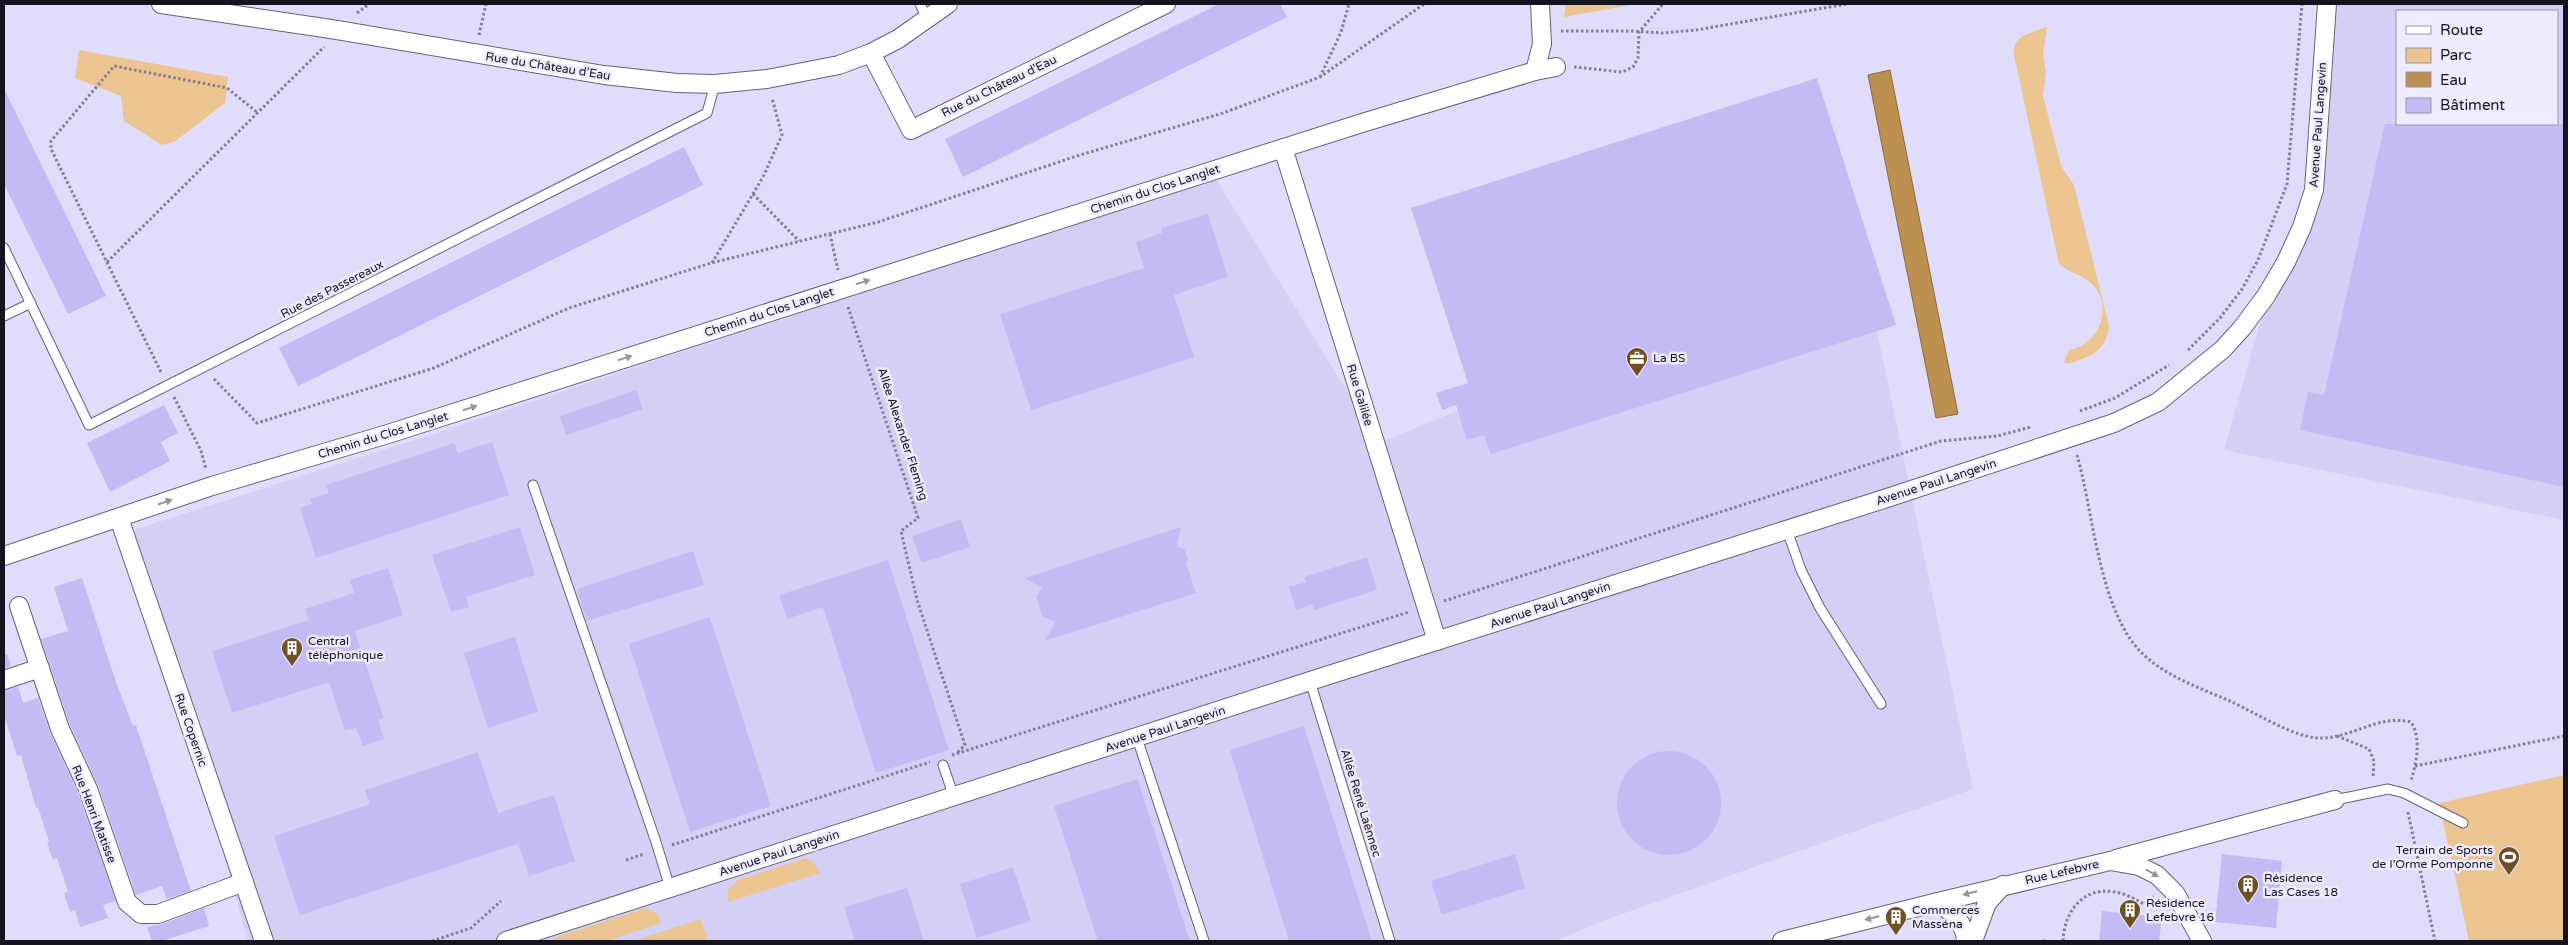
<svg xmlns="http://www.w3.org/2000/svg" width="2568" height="945" font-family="'Varela Round',sans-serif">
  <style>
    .built { fill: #d4cff5; fill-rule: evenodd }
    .green { fill: #ecc48f }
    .water { fill: #be904f; stroke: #8b6b40 }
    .building { fill: #c4bbf4 }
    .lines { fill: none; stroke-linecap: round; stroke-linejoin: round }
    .service-casing { stroke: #65617c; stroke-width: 11 }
    .minor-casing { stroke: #65617c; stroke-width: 20 }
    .path { stroke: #817f94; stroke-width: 3; stroke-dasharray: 2.5 2.5; stroke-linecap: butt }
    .service { stroke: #fff; stroke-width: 9 }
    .minor { stroke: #fff; stroke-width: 18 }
    .oneway { fill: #96959a }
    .labels { text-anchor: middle; stroke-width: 5; stroke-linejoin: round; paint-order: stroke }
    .street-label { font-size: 12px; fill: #15141e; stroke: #edebfe }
    .poi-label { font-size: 12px; fill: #15141e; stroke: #edebfe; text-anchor: start }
  </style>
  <rect width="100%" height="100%" fill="#e0dcfb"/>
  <!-- built -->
  <g class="built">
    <path d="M2335,4H2564V520L2224,450L2260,323L2297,261L2319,192ZM2397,11H2557V124H2397Z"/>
    <polygon points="1214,176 1379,443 1859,245 1973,789 1597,923 1556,941 248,941 133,530 443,431"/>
  </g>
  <!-- green -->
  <g class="green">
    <polygon points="1566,4 1636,4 1564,17"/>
    <path d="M2047,27L2043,54L2046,72L2043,96L2061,166L2074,185L2109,326C2107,351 2088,358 2067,364L2064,362L2069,350C2098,346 2115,307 2092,284C2082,274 2069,273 2059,264L2014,55C2011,36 2033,32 2047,27Z"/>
    <polygon points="79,50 228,77 225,103 174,142 162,145 124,121 121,96 75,78"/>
    <polygon points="2564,775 2564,941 2469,941 2439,803"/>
    <polygon points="806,858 813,862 820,873 728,902 728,890 738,880"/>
    <polygon points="646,908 658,914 661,923 607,941 551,941 554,938"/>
    <polygon points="701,919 708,941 633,941"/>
  </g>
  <!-- water -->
  <polygon class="water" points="1890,70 1958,414 1936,418 1868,75"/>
  <!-- building -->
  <g class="building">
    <polygon points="1219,4 1280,4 1287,17 963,177 945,139"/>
    <polygon points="1817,78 1896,325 1491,454 1484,435 1467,440 1456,405 1442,410 1436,393 1468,383 1411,208"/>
    <polygon points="4,89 106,296 68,314 4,184"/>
    <polygon points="2385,124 2564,124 2564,487 2300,430 2308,392 2324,395"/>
    <polygon points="684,147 703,185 298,386 279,348"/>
    <polygon points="1208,214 1228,277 1174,295 1194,357 1031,410 1000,314 1144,268 1136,242 1162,233 1161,228"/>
    <polygon points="636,390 643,409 566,435 560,416"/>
    <polygon points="164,405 178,433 161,442 170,461 110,492 87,443"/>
    <polygon points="492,442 509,495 316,558 300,508 312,504 310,499 329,493 326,485 454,443 458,453"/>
    <polygon points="961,519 970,547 922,563 912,536"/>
    <polygon points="520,527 535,575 466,597 469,607 451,612 432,555"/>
    <polygon points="1181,527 1177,546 1185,550 1188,560 1186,563 1196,593 1045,641 1055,622 1042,616 1036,597 1042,588 1025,578"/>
    <polygon points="693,551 704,585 587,621 577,589"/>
    <polygon points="1367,557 1377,590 1314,610 1312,604 1296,610 1289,587 1306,582 1304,577"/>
    <polygon points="888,560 949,750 876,773 823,607 787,619 779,595"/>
    <polygon points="388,568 403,615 355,631 384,718 378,720 384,739 363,746 356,728 345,731 329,682 232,713 212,651 309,620 305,609 354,593 350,580"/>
    <polygon points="82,578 117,685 133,726 136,725 191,891 167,899 162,886 136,895 98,785 70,725 41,639 68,631 54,587"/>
    <polygon points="710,617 771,806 690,832 629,644"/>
    <polygon points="515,637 538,712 488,728 464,653"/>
    <polygon points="7,654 11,666 4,669 4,655"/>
    <polygon points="18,687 23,703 38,698 50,733 78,793 116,901 103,905 108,918 80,927 75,910 70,912 64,893 68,892 57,858 53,860 47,842 49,841 38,807 36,808 21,755 17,756 4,715 4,690"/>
    <polygon points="1304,726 1372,941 1289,941 1230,750"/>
    <circle cx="1669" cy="803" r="52"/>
    <polygon points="478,752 498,813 554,795 575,861 529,876 518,844 300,915 274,836 370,804 365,790"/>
    <polygon points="1138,779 1144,800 1190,941 1098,941 1054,806"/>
    <polygon points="1515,854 1525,888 1442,915 1431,881"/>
    <polygon points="2222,854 2282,861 2276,928 2215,922"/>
    <polygon points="1013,867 1031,921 977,938 960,884"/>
    <polygon points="907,888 924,941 855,941 844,907"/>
    <polygon points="204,908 209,926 162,941 152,941 147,927 162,924"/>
    <polygon points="2102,911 2162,917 2159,941 2099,941"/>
  </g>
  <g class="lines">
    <!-- service casing -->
    <g class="service-casing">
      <g id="service">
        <polyline points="920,4 928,20"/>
        <polyline points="4,248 89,425 707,113 715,84"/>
        <polyline points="4,316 31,303"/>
        <polyline points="533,485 656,842 670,888"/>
        <polyline points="1787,530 1801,570 1820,608 1881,704"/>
        <polyline points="1310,681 1390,941"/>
        <polyline points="1137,738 1204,941"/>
        <polyline points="943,765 954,797"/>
        <polyline points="2335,800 2388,789 2404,793 2463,823"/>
      </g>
    </g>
    <!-- minor casing -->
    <g class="minor-casing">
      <g id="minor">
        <polyline points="161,4 331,29 604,75 677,83 715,84 767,79 839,65 871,53 898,39 948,4"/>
        <polyline points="871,53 911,130 1166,4"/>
        <polyline points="1535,71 1542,44 1540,4"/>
        <polyline points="1283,148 1437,641"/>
        <polyline points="119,518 264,941"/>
        <polyline points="4,556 212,486 388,434 1362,123 1535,71 1556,67"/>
        <polyline points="19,606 60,729 88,789 127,902 141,914 158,914 244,882"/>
        <polyline points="4,680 40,668"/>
        <polyline points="2116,859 2335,800"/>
        <polyline points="1938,902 2110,861 2139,866 2157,875 2175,893 2202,941"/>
        <polyline points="506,941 1310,681 1884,499 2114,423 2158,402 2223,349 2242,328 2266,296 2286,262 2302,227 2314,190 2327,4"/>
        <path d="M1782,941L1938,902C1952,912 1965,923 1966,941"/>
        <polyline points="1973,941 1987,903 2003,885"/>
      </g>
    </g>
    <!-- path -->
    <g class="path">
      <polyline points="357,13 369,4"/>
      <polyline points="1561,31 1632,31 1662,33 1696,30 1847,4"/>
      <polyline points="479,35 486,4"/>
      <polyline points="1574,67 1622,72 1633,67 1638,58 1639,32 1663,4"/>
      <polyline points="1320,77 1341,32 1349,4"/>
      <polyline points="753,194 799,241"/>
      <polyline points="830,234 838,270"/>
      <polyline points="107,262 324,47"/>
      <polyline points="712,263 763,177 782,135 772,98"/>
      <polyline points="848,307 918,518 901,531 917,600 965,745 957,753"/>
      <polyline points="2188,350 2220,318 2242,289 2258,260 2287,184 2302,4"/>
      <polyline points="161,372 51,149 51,141 114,66 227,88 258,113"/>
      <polyline points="214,379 257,423 434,368 569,308 711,263 878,222 1080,155 1223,113 1320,77 1424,4"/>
      <polyline points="174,397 201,451 206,469"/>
      <polyline points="2080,411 2115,398 2169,365"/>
      <path d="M2077,455C2094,514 2099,615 2145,656C2169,678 2203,689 2232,702C2256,713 2293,737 2319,738C2351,739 2378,714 2411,722C2422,739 2416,764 2411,781"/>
      <polyline points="1444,601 1941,441 1997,436 2031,427"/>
      <polyline points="2337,736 2369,749 2374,761 2373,777"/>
      <polyline points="952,755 1409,612"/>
      <polyline points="2415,766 2564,736"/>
      <polyline points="2408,812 2435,941"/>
      <polyline points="672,845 930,762"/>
      <polyline points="626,860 644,854"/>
      <polyline points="432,941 471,928 501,901"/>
      <polyline points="2043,941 2045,941"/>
      <path d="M2063,941C2064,912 2083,886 2115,892C2125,893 2136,900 2144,904L2153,896"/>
    </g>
    <!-- service -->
    <use href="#service" class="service"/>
    <!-- minor -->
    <use href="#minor" class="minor"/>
  </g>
  <!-- one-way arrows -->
  <defs><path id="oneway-solid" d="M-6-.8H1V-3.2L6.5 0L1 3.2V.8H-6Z" transform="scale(1.25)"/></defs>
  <g class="oneway">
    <use href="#oneway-solid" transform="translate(863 282) rotate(-18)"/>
    <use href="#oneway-solid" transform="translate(625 358) rotate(-18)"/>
    <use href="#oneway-solid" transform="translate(470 408) rotate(-18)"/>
    <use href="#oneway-solid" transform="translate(165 502) rotate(-19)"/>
    <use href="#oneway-solid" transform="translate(2152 873) rotate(30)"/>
    <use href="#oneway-solid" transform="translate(1970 893) rotate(166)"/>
    <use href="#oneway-solid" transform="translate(1872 918) rotate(166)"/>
  </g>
  <!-- icons -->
  <defs>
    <g id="office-pin" transform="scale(1.125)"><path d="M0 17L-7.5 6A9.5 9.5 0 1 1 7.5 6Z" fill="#6e5024" stroke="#edebfe"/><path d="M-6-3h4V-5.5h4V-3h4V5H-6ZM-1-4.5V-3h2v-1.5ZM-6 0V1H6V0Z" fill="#fff"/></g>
    <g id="building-pin" transform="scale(1.125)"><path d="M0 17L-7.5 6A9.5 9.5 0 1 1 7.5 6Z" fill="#6e5024" stroke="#edebfe"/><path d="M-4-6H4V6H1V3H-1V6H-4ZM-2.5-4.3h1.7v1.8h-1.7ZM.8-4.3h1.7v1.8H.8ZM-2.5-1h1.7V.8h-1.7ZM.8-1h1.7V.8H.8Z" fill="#fff"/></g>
    <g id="stadium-pin" transform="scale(1.125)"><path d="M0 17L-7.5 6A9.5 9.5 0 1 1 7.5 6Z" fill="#6e5024" stroke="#edebfe"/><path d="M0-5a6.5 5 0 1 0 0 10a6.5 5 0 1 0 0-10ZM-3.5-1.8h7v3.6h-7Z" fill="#fff"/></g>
  </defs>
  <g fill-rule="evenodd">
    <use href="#office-pin" x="1637" y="358"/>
    <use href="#building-pin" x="292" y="648"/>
    <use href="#stadium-pin" x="2509" y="857"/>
    <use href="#building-pin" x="2248" y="885"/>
    <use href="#building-pin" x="2130" y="910"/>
    <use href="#building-pin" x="1896" y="917"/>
  </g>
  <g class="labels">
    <!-- street labels -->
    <g class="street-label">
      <text transform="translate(548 66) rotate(9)" y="4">Rue du Château d'Eau</text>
      <text transform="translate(999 86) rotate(-26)" y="4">Rue du Château d'Eau</text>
      <text transform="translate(2318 125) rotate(-86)" y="4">Avenue Paul Langevin</text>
      <text transform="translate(1155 189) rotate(-18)" y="4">Chemin du Clos Langlet</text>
      <text transform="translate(332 289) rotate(-27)" y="4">Rue des Passereaux</text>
      <text transform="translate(769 312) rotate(-18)" y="4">Chemin du Clos Langlet</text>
      <text transform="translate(1360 395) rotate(73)" y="4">Rue Galilée</text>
      <text transform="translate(903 434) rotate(72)" y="4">Allée Alexander Fleming</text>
      <text transform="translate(383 435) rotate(-17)" y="4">Chemin du Clos Langlet</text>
      <text transform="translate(1936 482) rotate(-18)" y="4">Avenue Paul Langevin</text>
      <text transform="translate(1550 605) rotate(-18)" y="4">Avenue Paul Langevin</text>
      <text transform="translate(1165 729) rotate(-18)" y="4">Avenue Paul Langevin</text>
      <text transform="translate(191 730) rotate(71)" y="4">Rue Copernic</text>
      <text transform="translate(1361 803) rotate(73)" y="4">Allée René Laënnec</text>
      <text transform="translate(94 814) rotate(69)" y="4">Rue Henri Matisse</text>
      <text transform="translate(779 853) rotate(-18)" y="4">Avenue Paul Langevin</text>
      <text transform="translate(2062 872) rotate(-13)" y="4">Rue Lefebvre</text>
    </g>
    <!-- poi labels -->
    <g class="poi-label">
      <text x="1653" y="362">La BS</text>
      <text x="308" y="645">Central<tspan x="308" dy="14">téléphonique</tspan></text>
      <text x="2493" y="854" text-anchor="end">Terrain de Sports<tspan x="2493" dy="14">de l’Orme Pomponne</tspan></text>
      <text x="2264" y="882">Résidence<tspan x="2264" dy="14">Las Cases 18</tspan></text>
      <text x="2146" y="907">Résidence<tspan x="2146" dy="14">Lefebvre 16</tspan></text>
      <text x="1912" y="914">Commerces<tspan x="1912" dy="14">Masséna</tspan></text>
    </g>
  </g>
  <!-- border -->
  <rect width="2568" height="945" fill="none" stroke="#15141e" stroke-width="10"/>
  <!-- legend -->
  <rect x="2396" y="10" width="162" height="115" fill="#edebfe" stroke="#9795a4"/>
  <rect x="2406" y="26" width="25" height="8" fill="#ffffff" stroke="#9795a4"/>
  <text x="2440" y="35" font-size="15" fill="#15141e">Route</text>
  <rect x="2406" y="48" width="25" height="15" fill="#ecc48f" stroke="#9795a4"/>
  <text x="2440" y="60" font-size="15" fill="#15141e">Parc</text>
  <rect x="2406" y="72" width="25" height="15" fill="#be904f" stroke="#9795a4"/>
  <text x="2440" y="85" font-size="15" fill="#15141e">Eau</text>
  <rect x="2406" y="98" width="25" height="15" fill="#c4bbf4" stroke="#9795a4"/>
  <text x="2440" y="110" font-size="15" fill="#15141e">Bâtiment</text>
</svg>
